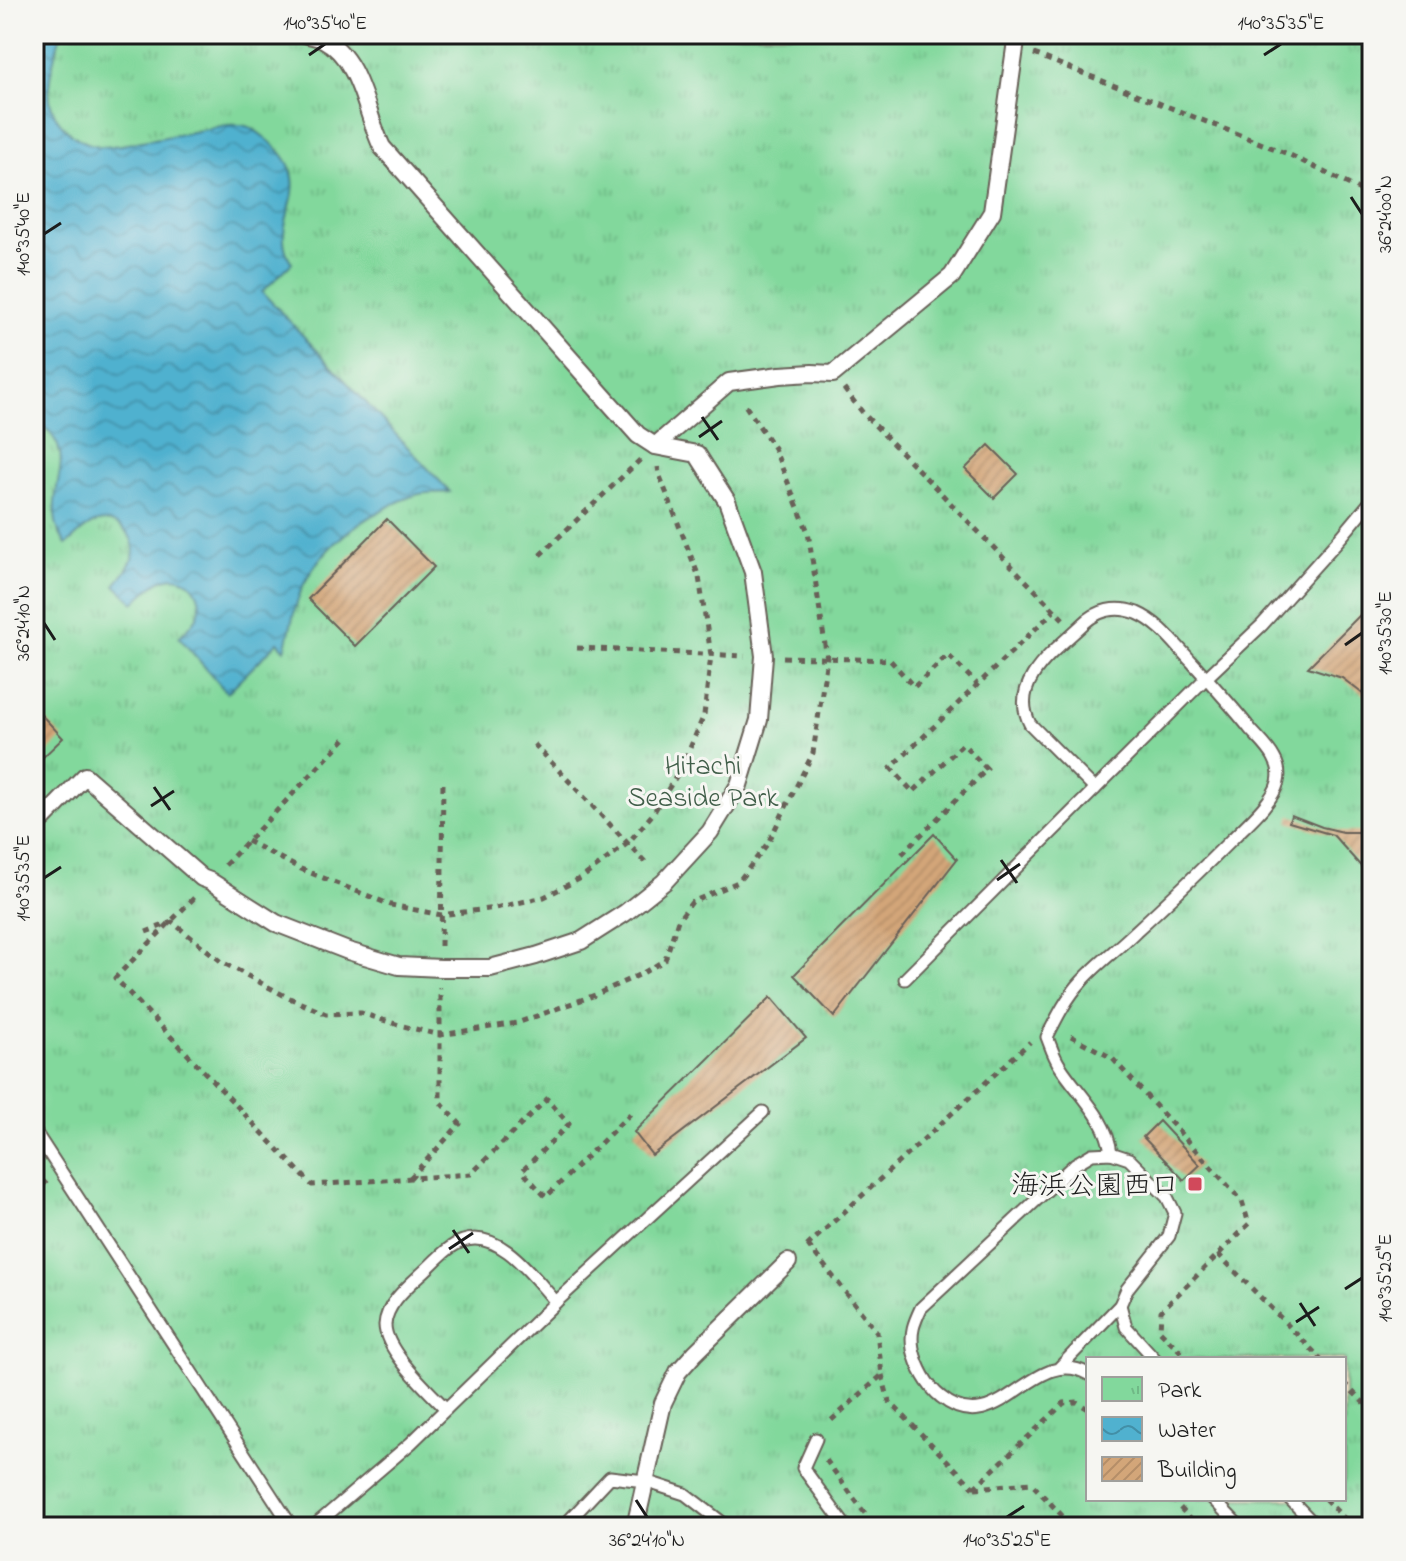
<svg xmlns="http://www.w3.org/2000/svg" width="1406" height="1561" font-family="'Indie Flower','Klee One',sans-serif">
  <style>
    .park { fill: url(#park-tufts); stroke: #4f7a5c; stroke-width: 2; fill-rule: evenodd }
    .water { fill: url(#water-waves); stroke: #366676; stroke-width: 2 }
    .building { fill: url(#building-hatch) }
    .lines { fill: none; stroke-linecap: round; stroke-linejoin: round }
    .service-casing { stroke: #686158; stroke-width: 15 }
    .pedestrian-casing { stroke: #686158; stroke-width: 20 }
    .path { stroke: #686158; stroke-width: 5; stroke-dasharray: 6 6; stroke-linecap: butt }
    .service { stroke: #fff; stroke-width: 11 }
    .pedestrian { stroke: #fff; stroke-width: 16 }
    .ticks { fill: none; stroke: #1c1c1c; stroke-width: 3 }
    .poi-dot { fill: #d1495b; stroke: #f6f6f2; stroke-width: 3 }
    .labels { text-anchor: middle; stroke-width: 6; stroke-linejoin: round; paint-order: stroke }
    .park-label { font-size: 28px; fill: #405e49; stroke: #f6f6f2 }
    .poi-label { font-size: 28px; fill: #1c1c1c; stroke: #f6f6f2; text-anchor: end }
    .neatline { fill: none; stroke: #1c1c1c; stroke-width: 3 }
    .ticks-label { font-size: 20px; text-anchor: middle; fill: #1c1c1c }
  </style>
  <defs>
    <pattern id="park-tufts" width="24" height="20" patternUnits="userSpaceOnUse" patternTransform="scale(2)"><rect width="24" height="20" fill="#82d89c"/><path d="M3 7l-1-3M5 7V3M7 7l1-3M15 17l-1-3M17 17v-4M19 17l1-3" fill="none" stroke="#70b986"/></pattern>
    <pattern id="water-waves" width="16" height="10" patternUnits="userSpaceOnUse" patternTransform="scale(2)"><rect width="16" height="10" fill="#50b1cf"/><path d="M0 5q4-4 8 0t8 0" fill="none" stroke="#428fa7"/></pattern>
    <pattern id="building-hatch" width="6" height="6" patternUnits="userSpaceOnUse" patternTransform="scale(2)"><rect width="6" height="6" fill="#d3a679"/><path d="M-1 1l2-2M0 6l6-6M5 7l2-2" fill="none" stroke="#b58e68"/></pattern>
  </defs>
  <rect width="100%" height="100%" fill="#f6f6f2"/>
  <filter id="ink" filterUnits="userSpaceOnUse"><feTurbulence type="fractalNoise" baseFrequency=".0125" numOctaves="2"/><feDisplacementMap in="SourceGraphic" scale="16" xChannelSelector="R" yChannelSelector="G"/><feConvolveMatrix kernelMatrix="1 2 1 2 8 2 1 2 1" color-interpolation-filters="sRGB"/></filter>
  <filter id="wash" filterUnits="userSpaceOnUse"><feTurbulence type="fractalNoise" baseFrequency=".006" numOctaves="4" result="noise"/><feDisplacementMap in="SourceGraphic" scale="32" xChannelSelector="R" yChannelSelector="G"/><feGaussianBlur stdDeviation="1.8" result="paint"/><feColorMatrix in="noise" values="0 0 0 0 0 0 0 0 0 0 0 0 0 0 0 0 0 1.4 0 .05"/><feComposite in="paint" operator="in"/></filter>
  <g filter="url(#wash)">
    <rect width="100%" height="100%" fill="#f4e0c6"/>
    <!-- park -->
    <path class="park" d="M34,34H1372V1527H34ZM1088,1359H1344V1499H1088Z"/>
    <!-- water -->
    <path class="water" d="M34,34H61C52,66 37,104 67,130C76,139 87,144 99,146C115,148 132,143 147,140C167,137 187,133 207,129C220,126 237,122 249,127C254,129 260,134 264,137C329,187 262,218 292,263L262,292L450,492C440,493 429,492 419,494C407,497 395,503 384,509C350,526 322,549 304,584C294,604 291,629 285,650L278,642L227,693L179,637C186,630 196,622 199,612C204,591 185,571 164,579C153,583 143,595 134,603L115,585C122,576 129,569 133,557C138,537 118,518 98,522C86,525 76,537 66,545C62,538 57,531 56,522C48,480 83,453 34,419Z"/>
    <g id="blocks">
      <!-- building -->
      <g class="building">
        <polygon points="989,445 1018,474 994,498 965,469"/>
        <polygon points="387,519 434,567 355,646 308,599"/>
        <polygon points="1372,603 1372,701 1342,678 1308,667"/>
        <polygon points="34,707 63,738 39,761 34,756"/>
        <polygon points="1291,815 1322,827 1343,832 1361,832 1372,829 1372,867 1366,872 1333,835 1289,822"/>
        <polygon points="934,834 957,859 834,1017 794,975"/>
        <polygon points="771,997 806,1038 652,1155 634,1132"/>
        <polygon points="1159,1121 1200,1165 1184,1180 1143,1137"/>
      </g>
    </g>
  </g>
  <g filter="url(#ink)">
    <use href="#blocks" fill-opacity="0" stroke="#686158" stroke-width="2"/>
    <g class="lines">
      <!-- service casing -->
      <g class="service-casing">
        <g id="service">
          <path d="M1095,789L1030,724C1008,682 1056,650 1082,625C1097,610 1116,605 1137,613C1160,623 1175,644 1191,661C1212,684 1232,706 1251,730C1259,739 1269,748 1274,758C1278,765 1280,774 1278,782C1273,802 1247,824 1233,838C1201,870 1169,901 1136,931C1119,948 1098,963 1082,981C1067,997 1057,1017 1047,1037C1051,1047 1054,1057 1060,1066C1078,1094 1107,1118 1111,1153"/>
          <polyline points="905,979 1206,678 1262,625 1342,536 1372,500"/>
          <polyline points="34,1130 292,1527"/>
          <polyline points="1120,1305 1126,1327 1155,1359"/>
          <path d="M1059,1368L1120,1305L1127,1289L1169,1236L1175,1213L1167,1197L1129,1159L1111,1153L1092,1154L1075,1164L921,1308C914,1323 910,1332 913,1349C917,1367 927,1386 941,1397C998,1444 1034,1343 1088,1374"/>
          <path d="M446,1409C429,1391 385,1351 385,1325C386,1305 406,1288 420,1275C433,1264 447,1246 463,1241C500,1228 535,1279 556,1302"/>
          <polyline points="816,1439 803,1468 846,1527"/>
          <polyline points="1213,1499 1240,1527"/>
          <polyline points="1290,1499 1317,1527"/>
          <polyline points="313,1527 411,1443 556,1302 763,1112"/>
          <polyline points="563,1527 610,1477 645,1481 685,1494 728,1527"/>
        </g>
      </g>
      <!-- pedestrian casing -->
      <g class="pedestrian-casing">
        <g id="pedestrian">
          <polyline points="655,446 729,382 780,375 812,373 833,374 952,276 992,212 1017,34"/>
          <path d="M34,810L43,819L85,776L202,878L210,881L276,923L348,951L399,966L441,968H490L536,956L581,941L625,913L664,882L710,832L739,785L759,720L764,656L753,572L727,501L697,454L655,446L638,435L382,147C365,112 361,59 323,39C318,37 311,36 305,34"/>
          <polyline points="635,1527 663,1403 678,1372 695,1353 788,1262"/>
        </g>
      </g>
      <!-- path -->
      <g class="path">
        <polyline points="1034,54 1288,154 1372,196"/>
        <polyline points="844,389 863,413 1063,619"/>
        <polyline points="540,555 641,459"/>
        <polyline points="577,648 745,656"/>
        <polyline points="783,657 890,660 914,687 948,655 977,684"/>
        <polyline points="534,744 649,866"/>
        <polyline points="247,841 301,869 391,905 441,915 495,908 544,897 583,877 628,843 652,815 682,767 704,715 711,655 699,577 659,474 658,467"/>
        <polyline points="902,854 987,769 963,744 913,792 891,768 1054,611"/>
        <polyline points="225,865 345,739"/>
        <polyline points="194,898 115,978 312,1185 471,1174 547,1099 569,1124 522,1171 546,1197 634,1110"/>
        <polyline points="146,932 172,922 222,962 287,997 326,1014 361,1013 399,1025 440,1035 517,1023 595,995 641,974 665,960 678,920 692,902 738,882 768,843 813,753 827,658 808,532 774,448 743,402"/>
        <polyline points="441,946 443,782"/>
        <polyline points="1071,1036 1112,1058 1242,1201 1249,1224 1161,1311 1160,1331 1188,1359"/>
        <polyline points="410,1178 460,1124 440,1102 440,988"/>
        <polyline points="34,1194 47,1181"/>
        <polyline points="808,1245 877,1332 882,1375 827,1424"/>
        <polyline points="807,1246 1030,1042"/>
        <polyline points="1218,1254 1321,1359"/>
        <polyline points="882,1375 889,1401 974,1488"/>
        <polyline points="1344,1383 1372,1411"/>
        <polyline points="826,1460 875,1527"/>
        <polyline points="974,1488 1064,1403 1077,1402 1088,1409"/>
        <polyline points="975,1488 1031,1483 1073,1527"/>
        <polyline points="1172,1499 1198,1527"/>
        <polyline points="1325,1499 1353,1527"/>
      </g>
      <!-- service -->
      <use href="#service" class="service"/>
      <!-- pedestrian -->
      <use href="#pedestrian" class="pedestrian"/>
    </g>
  </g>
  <!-- ticks -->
  <path class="ticks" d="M309,55L325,44M1264,55L1281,44M1351,197L1362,214M44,234L61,223M702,417L718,440M699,437L722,421M44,623L55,640M1345,645L1362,633M154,787L170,810M151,806L174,791M1001,860L1017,883M44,878L61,867M997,880L1020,864M453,1230L469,1253M449,1249L473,1233M1345,1289L1362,1278M1300,1303L1315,1326M1296,1322L1319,1307M636,1500L647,1517M1007,1517L1024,1506"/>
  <!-- markers -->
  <rect class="poi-dot" x="1187" y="1176" width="16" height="16" rx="4"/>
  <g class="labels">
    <!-- park labels -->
    <g class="park-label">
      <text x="703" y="774">Hitachi<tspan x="703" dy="32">Seaside Park</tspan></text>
    </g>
    <!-- poi labels -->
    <g class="poi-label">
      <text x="1179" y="1194">海浜公園西口</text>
    </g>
  </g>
  <!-- margin -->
  <rect width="1406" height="1561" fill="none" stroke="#f6f6f2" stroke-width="88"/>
  <!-- legend -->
  <rect x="1086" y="1357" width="260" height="144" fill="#f6f6f2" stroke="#9f9f9c" stroke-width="2"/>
  <rect x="1102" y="1377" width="40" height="24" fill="url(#park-tufts)" stroke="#9f9f9c" stroke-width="2"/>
  <text x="1158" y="1397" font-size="24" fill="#1c1c1c">Park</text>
  <rect x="1102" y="1417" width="40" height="24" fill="url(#water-waves)" stroke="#9f9f9c" stroke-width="2"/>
  <text x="1158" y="1437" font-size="24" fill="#1c1c1c">Water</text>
  <rect x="1102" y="1457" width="40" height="24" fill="url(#building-hatch)" stroke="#9f9f9c" stroke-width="2"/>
  <text x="1158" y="1477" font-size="24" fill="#1c1c1c">Building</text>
  <rect x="44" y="44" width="1318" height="1473" class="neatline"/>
  <g class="ticks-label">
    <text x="325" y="29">140°35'40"E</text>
    <text x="1281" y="29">140°35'35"E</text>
    <text transform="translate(1384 214) rotate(-90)" y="7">36°24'00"N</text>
    <text transform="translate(22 234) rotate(-90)" y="7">140°35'40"E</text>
    <text transform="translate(22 623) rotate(-90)" y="7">36°24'10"N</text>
    <text transform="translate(1384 633) rotate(-90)" y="7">140°35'30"E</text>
    <text transform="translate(22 878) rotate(-90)" y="7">140°35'35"E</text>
    <text transform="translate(1384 1278) rotate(-90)" y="7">140°35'25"E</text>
    <text x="647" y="1546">36°24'10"N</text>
    <text x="1007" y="1546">140°35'25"E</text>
  </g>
</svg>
